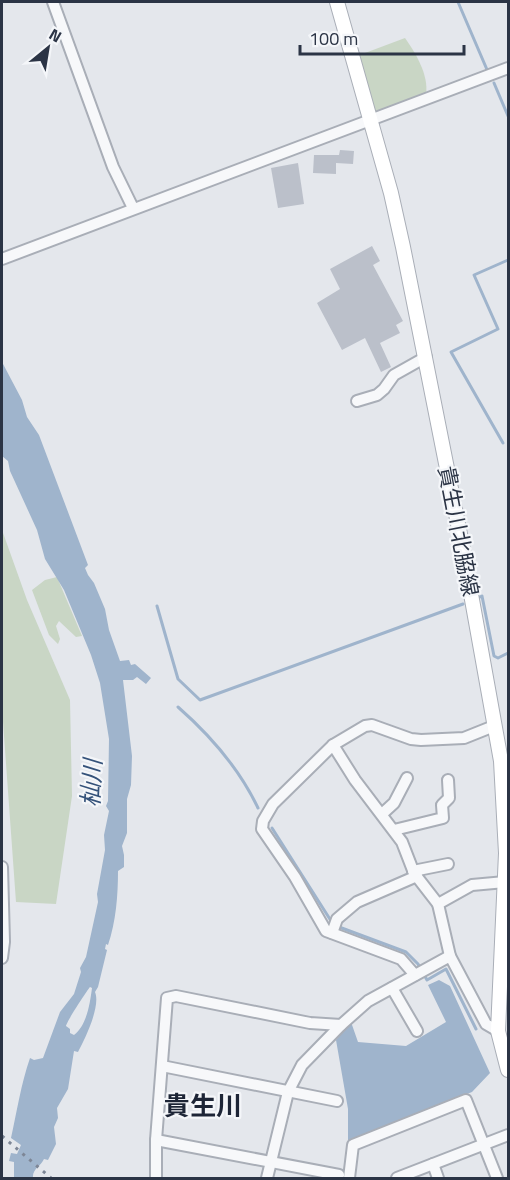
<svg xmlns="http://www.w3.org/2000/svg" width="510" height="1180" font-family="'Titillium Web','Noto Sans JP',sans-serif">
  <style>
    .green { fill: #c9d6c5 }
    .water { fill: #9fb4cc; fill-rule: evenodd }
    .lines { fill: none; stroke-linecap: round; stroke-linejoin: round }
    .stream { stroke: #9fb4cc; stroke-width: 3 }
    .building { fill: #bbc0ca }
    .minor-casing { stroke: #a9aeb7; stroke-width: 14 }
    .secondary-casing { stroke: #a9aeb7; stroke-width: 16 }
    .minor { stroke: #f7f8fa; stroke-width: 10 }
    .secondary { stroke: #fff; stroke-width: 14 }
    .rail { stroke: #7d8696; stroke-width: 3; stroke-dasharray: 3 6; stroke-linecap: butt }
    .labels { text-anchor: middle; stroke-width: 4.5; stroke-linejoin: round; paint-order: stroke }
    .street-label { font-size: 22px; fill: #2b3445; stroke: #f4f6f9 }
    .water-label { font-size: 24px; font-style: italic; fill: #34527a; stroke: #f4f6f9 }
    .quarter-label { font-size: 26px; font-weight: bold; fill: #1d2536; stroke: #f4f6f9 }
  </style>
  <rect width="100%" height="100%" fill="#e4e7ec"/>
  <!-- green -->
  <g class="green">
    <path d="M405,38C415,52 429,75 426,94L373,113L357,56Z"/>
    <polygon points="2,530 27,600 70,700 72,796 56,904 16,902 2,708"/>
    <polygon points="57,577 82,636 76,637 59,621 56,626 60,639 58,644 49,635 32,590 45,580"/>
  </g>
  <!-- water -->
  <g class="water">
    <path d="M2,362L22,400L27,417L39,435L88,565L85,568L88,575L94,583L105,609L109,630L120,661L129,660L131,665L135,664L151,678L146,684L137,677L133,680H123L132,756L131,785L127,799V833L122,846L124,855V867L118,871C118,895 116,922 108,945L106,944L105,949L107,950L98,987L95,992C101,1006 85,1039 78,1052L74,1051L68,1089L57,1108L58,1118L54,1127L56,1144L48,1160L44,1159C41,1166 32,1169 33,1178H14V1162L9,1161L11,1153L17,1154L21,1145L11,1138C17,1111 21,1084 30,1058L34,1060L43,1058L60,1012L74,994L81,972L80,968L86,957L98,902L97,894L105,850L104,835L109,811L106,806L108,801L109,739L100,683L91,655L64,590L45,559L37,530L10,471L8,461L2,456ZM90,987L92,988C90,1003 87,1025 74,1035L70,1033V1029L66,1026C67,1021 86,992 90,987Z"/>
    <polygon points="439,980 450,986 490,1073 472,1092 348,1142 348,1109 336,1040 351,1022 358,1042 406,1046 446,1022 428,985"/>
  </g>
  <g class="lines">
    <!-- stream -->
    <g class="stream">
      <polyline points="458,2 488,72"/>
      <polyline points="494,83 508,116"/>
      <polyline points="503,443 451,352 498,329 474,275 508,260"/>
      <polyline points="480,597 482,596 494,656 498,658 508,653"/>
      <polyline points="157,606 178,679 200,700 463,604"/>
      <path d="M178,707C211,736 239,768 258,808"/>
      <polyline points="272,828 333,924"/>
      <polyline points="339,927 406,952 418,964 427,980 446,969 476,1029"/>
    </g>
  </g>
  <!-- building -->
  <g class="building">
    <polygon points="340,150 354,151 353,164 336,163 336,174 313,173 314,155 339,155"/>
    <polygon points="298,163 304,204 278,208 271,168"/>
    <polygon points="372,246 380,261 373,265 403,321 396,325 400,333 380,343 391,367 381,372 365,338 342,350 317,303 340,289 330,269"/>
  </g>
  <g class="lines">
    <!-- minor casing -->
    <g class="minor-casing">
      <g id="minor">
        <polyline points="53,2 113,167 133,208"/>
        <polyline points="2,259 508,68"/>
        <polyline points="357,401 377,395 384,389 394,375 426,357"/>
        <polyline points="333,745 355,780 402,842 414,873 438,904 450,956 486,1024 498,1031"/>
        <polyline points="382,814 394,803 407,778"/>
        <polyline points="394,830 443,818 442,805 449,798 448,780"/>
        <polyline points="2,867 4,942 2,958"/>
        <polyline points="413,871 448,864"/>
        <polyline points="438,904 472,885 505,882"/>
        <polyline points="332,933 337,919 357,902 417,876"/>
        <polyline points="415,975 401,959 326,931 295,877 262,829 263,821 273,804 333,745 365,726 372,725 411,739 421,740 464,738 494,726"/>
        <polyline points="392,988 417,1031"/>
        <polyline points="162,1066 337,1101"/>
        <polyline points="156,1140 339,1175"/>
        <polyline points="433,1164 438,1178"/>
        <polyline points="156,1178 156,1140 167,998 176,996 310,1023 341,1025"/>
        <polyline points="267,1178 288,1092 302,1065 341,1025 368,1001 450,956"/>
        <polyline points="349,1178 353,1145 466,1100 497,1178"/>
        <polyline points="397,1178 508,1135"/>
      </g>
    </g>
    <!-- secondary casing -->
    <g class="secondary-casing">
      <polyline id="secondary" points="337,2 391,193 403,247 462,544 501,761 506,853 498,1031 508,1070"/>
    </g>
    <!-- minor -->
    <use href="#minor" class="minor"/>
    <!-- secondary -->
    <use href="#secondary" class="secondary"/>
    <!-- rail -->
    <polyline class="rail" points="2,1136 51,1178"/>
  </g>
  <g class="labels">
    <!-- street labels -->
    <g class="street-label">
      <text transform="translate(459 531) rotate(79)" y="8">貴生川北脇線</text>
    </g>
    <!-- water labels -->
    <g class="water-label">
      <text transform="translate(92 783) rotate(-87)" y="8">杣川</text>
    </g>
    <!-- quarter labels -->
    <g class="quarter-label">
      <text x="203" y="1115">貴生川</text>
    </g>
  </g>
  <!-- border -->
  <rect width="510" height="1180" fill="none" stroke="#2b3445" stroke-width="6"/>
  <!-- north arrow -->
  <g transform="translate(48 48) rotate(30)" stroke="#f4f6f9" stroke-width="4.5" paint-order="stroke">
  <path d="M0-4.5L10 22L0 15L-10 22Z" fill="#2b3445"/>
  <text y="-9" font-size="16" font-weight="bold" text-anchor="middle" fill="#2b3445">N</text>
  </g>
  <!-- scale -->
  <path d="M300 45v9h164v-9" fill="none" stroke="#2b3445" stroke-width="3"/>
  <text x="309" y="45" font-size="18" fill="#2b3445" stroke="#f4f6f9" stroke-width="4.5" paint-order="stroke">100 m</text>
</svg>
